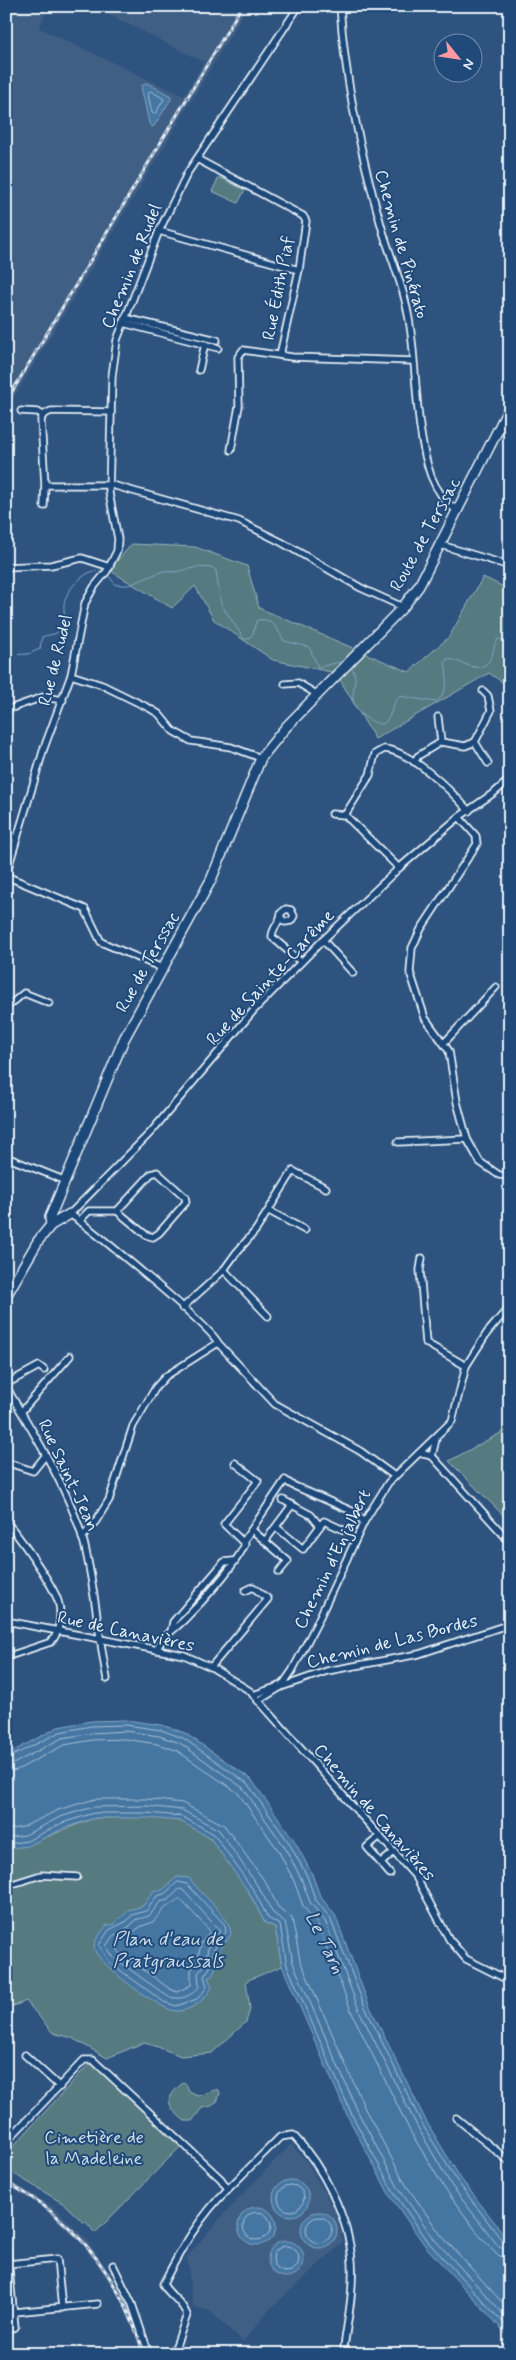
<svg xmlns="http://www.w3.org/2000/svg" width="516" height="2360" font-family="Mynerve,sans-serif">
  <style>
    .built { fill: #415e85 }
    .green { fill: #557a80; stroke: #9eb6bc }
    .water { fill: #4576a2; stroke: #86a7c4 }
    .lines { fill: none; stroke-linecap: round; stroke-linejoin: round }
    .shore { stroke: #a7c0d6; stroke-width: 1 }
    .stream { stroke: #86a7c4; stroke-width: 1 }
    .street-casing { stroke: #e8f1f8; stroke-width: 9 }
    .secondary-casing { stroke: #e8f1f8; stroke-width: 12 }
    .street { stroke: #1f4a7a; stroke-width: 5.5 }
    .secondary { stroke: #1f4a7a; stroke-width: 9 }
    .rail-casing { stroke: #e8f1f8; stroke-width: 3 }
    .rail { stroke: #1f4a7a; stroke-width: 1; stroke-dasharray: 4; stroke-linecap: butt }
    .labels { text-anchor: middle; stroke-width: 4; stroke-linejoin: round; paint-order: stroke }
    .street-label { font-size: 18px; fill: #e8f1f8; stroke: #1f4a7a }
    .park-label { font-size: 18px; fill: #d2dfe6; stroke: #1f4a7a }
    .water-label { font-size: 19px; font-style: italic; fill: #d0dfeb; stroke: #1f4a7a }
  </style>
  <rect width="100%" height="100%" fill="#2e537f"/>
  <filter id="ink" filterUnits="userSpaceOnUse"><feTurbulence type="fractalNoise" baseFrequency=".02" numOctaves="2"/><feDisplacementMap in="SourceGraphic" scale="10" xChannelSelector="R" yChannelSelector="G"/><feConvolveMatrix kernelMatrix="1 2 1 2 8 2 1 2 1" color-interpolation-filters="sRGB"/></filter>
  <g filter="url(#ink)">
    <!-- built -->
    <g class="built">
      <polygon points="6,6 49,6 39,28 184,96 204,62 104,12 106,6 248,6 6,411"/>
      <polygon points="291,2144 307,2162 335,2211 343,2242 267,2312 243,2342 210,2311 193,2307 187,2257 221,2217"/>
      <polygon points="6,2179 55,2208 88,2241 122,2291 147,2354 141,2354 131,2324 117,2293 83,2245 43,2208 6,2185"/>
    </g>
    <!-- green -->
    <g class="green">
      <polygon points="219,177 245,190 238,203 212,191"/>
      <polygon points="132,544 195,547 247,566 259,608 409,672 449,637 483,577 510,590 510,687 489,673 375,739 336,673 273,660 214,620 195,586 172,608 109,570"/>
      <polygon points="510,1428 510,1522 449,1461"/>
      <path d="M95,1818C122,1818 152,1814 179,1821C219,1831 247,1888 265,1923L275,1927L282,1966L246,1981L250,2009L246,2022L212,2053L181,2056L145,2042L107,2058L72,2038L53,2033L26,2001L6,2009V1934L12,1929L6,1913V1849C37,1844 64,1828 95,1818Z"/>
      <polygon points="91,2062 182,2145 95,2233 86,2222 83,2222 64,2204 6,2169 7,2153"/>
      <path d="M183,2083L186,2084L189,2092L198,2096L218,2089L220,2093C217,2105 214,2106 202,2108L192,2121H185C167,2107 163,2099 183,2083Z"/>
    </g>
    <!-- water -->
    <g class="water">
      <polygon points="147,83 171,96 171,99 154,126 151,127 149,123 141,86"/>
      <polygon points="126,1720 162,1725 185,1733 251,1779 294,1840 312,1874 320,1896 335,1915 369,2005 426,2121 461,2179 510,2242 510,2338 426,2247 390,2196 348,2117 282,1966 275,1927 265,1923 250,1894 210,1838 180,1821 147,1818 95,1818 64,1828 28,1846 6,1849 6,1755 58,1727 91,1721"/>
      <path d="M177,1877L189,1878C201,1895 230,1915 231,1934L218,1953L216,1967L212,1976L208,1977L212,1987C206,1999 191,2012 175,2011C159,2009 97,1964 94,1948C93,1940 103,1931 107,1925H113C118,1918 124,1917 128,1910L143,1906L154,1890L161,1891Z"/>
      <circle cx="291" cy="2198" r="18"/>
      <circle cx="257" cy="2226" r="19"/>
      <circle cx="319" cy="2230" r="18"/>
      <circle cx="286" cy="2259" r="18"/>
    </g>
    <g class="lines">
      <!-- shore -->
      <g class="shore">
        <polygon points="151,91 164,99 155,114 152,113 148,94"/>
        <polyline points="6,1759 60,1732 91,1726 126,1725 161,1730 183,1738 247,1783 289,1843 307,1876 315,1899 330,1918 365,2007 422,2124 457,2181 504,2243 510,2245"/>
        <polyline points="6,1765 13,1764 62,1738 92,1733 126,1731 159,1736 180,1743 243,1788 284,1846 301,1878 310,1902 325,1921 359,2010 417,2126 451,2185 499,2247 510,2251"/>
        <polyline points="6,1772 17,1770 64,1745 93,1740 125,1739 157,1744 176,1750 238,1793 278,1850 294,1881 303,1906 318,1925 352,2013 410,2131 445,2189 480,2236 497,2255 510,2259"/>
        <polyline points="6,1830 23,1827 58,1810 95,1799 148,1799 182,1803 224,1825 266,1883 278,1907 292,1918 300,1960 365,2109 406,2185 441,2235 510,2311"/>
        <polyline points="6,1838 25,1835 60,1817 93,1807 147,1806 182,1810 219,1830 259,1888 273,1913 285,1922 293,1963 358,2112 399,2189 435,2240 510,2321"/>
        <polyline points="6,1844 27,1841 62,1823 94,1813 147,1813 181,1816 214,1834 254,1891 268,1918 280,1925 287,1965 352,2115 394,2193 430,2244 510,2330"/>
        <polygon points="178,1882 187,1884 225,1925 226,1932 213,1951 211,1966 204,1976 207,1986 204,1991 197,1999 176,2006 164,2002 110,1963 99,1945 109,1930 127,1921 132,1915 146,1911 157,1896 164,1894"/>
        <path d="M180,1889L183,1890L220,1931L208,1948L205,1965L198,1973L199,1987C190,1997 180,2001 167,1996L114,1958L106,1946L113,1936L130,1926L135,1920L149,1916L160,1902L168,1900Z"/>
        <polygon points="180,1899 210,1931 201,1944 197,1962 191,1970 191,1985 177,1992 170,1989 120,1953 115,1946 140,1927 153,1922 164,1909"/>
        <circle cx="291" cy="2198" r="13"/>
        <circle cx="257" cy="2226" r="14"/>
        <circle cx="319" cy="2230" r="13"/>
        <circle cx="286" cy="2259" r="13"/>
      </g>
      <!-- stream -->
      <g class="stream">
        <path d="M108,575L116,585H129L163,571L175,572L198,567L213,568L216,571L221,604L244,639H248L253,634L256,621C271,615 278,630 284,641L309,647L318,667L345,661"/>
        <path d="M6,655L28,654L40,649L42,637C48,634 55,636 60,630C68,622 63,613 64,604C66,589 88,566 103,571"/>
        <path d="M351,667C364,683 340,700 365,717C371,721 376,724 383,724C393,717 391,703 400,696L435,702C448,695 448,676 445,663L447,659C460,659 478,676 489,661C494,654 493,645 498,639L510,641"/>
      </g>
      <!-- street casing -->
      <g class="street-casing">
        <g id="street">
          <path d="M340,6C345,82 360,152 381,225C388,250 399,275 405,300C419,356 412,421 431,476C436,489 446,504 458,511"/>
          <polyline points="197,159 303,216 306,221 299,270 280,355"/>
          <polyline points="159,231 299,270"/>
          <polyline points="125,318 217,340"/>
          <polyline points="123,323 218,348"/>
          <polyline points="199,370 205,344"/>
          <polyline points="21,411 38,412 43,415"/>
          <polyline points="111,412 51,411 43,415 41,420 45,485 112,485 239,521 281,542 361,588 403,607"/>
          <polyline points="231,450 239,406 238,357 243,350 292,357 412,361"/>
          <polyline points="44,506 45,485"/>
          <polyline points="441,545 510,566"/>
          <polyline points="6,567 51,565 82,558 110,567"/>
          <polyline points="71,675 102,685 149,708 159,714 173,731 191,741 231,747 261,758"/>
          <polyline points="285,684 298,683 318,695"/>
          <polyline points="6,710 43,697 63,700"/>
          <polyline points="438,717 441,742"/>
          <polyline points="475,742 488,763"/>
          <polyline points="414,762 418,756 441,742 465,746 475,742 491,711 488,696 483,691"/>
          <path d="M332,814L345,815L370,775L375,754L384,749C412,751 452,792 469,811"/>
          <polyline points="345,815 399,868"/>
          <polyline points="459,817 476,836 477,844 421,929 412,948 410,972 425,1018 449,1051 457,1102 467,1139 480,1162 499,1175 510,1176"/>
          <polyline points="6,835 17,838"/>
          <polyline points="6,875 44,748 71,675 85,603 94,587 107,571 117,551 118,539 109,493 112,376 117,340 159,231 188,172 299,6"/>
          <polyline points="6,876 85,909 101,942 162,968"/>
          <path d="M281,918L285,922L291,921L294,916L291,910L286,909L281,913C281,922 272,927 272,937L301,962"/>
          <polyline points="323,940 353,973"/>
          <polyline points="6,1008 24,993 49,1003"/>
          <polyline points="444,1043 496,987"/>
          <polyline points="398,1142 467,1139"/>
          <polyline points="6,1157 66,1181"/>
          <polyline points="269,1211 305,1230"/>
          <polyline points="79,1221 89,1211 117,1211 146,1235 153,1237 159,1233 186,1202 185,1197 157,1172 151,1174 117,1211"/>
          <polyline points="422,1258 420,1270 426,1343 466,1366"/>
          <polyline points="224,1270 268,1316"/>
          <polyline points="182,1308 223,1271 236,1253 256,1230 293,1171 326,1188"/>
          <polyline points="218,1343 275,1404 360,1451 393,1475"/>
          <polyline points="6,1384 39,1366 44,1370"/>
          <path d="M6,1387C33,1431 71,1494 84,1543C95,1587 98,1634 107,1679"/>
          <polyline points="6,1403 10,1393"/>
          <polyline points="22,1411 70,1356"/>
          <polyline points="419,1453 432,1456 510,1542"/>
          <polyline points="432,1456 436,1439"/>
          <polyline points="6,1462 33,1471 45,1456"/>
          <polyline points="283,1500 292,1505"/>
          <path d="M6,1522C18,1534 53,1585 58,1601C62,1613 60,1633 51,1642L6,1657"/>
          <polyline points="320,1526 324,1521 346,1531"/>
          <polyline points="252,1530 288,1561 279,1572"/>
          <path d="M82,1538L96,1521L109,1500L133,1426L156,1387L166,1376L218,1343C212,1327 91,1229 70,1214L151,1132L254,1010L323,940L399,868L459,817L495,792L510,779"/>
          <polyline points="265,1541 292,1505 311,1515 320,1526 303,1549 276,1527"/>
          <polyline points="243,1542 285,1480 292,1485 354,1512 364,1522"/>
          <polyline points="6,1621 184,1655 211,1667 250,1691 416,1877 449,1939 466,1959 510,1981"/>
          <polyline points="171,1631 173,1622 224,1562 233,1561"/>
          <path d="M157,1650C161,1636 176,1629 185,1619C202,1602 236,1565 245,1544L224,1524L258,1481L235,1463"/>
          <polyline points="211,1667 268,1599 253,1587 245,1591"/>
          <polyline points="281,1687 327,1671 419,1654 510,1624"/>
          <polyline points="253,1695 279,1686"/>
          <polyline points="258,1701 281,1687 292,1671 316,1625 364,1522 388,1483 452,1421 466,1366 487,1333 510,1306"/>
          <polyline points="380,1836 367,1847 390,1874"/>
          <polyline points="381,1863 394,1852"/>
          <polyline points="6,1886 41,1875 77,1877"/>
          <polyline points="25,2055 60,2087"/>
          <polyline points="456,2118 510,2162"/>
          <path d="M6,2142L84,2060H93L221,2179L228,2189C200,2216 181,2249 163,2284C170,2297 181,2299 187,2315L173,2354"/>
          <path d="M228,2189L280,2137L293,2135C323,2166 349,2218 352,2262C354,2292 347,2324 343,2354"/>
          <polyline points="6,2240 15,2327 6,2330"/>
          <polyline points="8,2264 57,2259 62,2308"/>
          <polyline points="113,2265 132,2304 149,2354"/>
          <polyline points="14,2312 98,2304"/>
        </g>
      </g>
      <!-- secondary casing -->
      <g class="secondary-casing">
        <g id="secondary">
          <polyline points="51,1225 70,1214"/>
          <polyline points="6,1296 38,1241 51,1225 50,1217 53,1210 124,1039 211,880 261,758 286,727 403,607 419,586 510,406"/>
        </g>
      </g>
      <!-- street -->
      <use href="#street" class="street"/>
      <!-- secondary -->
      <use href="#secondary" class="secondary"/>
      <!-- rail casing -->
      <g class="rail-casing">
        <g id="rail">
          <polyline points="6,402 242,6"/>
          <path d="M6,2182C76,2219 121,2279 144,2354"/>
        </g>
      </g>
      <!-- rail -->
      <use href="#rail" class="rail"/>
    </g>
  </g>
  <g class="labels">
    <!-- street labels -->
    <g class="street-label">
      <text transform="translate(402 244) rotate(74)" y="6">Chemin de Pinérato</text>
      <text transform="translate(131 266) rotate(-68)" y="6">Chemin de Rudel</text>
      <text transform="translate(278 288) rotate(-79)" y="6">Rue Édith Piaf</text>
      <text transform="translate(425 534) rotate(-61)" y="6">Route de Terssac</text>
      <text transform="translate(55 660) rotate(-76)" y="6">Rue de Rudel</text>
      <text transform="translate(147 962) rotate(-61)" y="6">Rue de Terssac</text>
      <text transform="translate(270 977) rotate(-47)" y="6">Rue de Sainte-Carême</text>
      <text transform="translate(69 1475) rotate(65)" y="6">Rue Saint-Jean</text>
      <text transform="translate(332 1559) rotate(-64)" y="6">Chemin d'Enjalbert</text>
      <text transform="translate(126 1631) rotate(12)" y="6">Rue de Canavières</text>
      <text transform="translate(392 1641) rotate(-14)" y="6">Chemin de Las Bordes</text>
      <text transform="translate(375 1812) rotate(49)" y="6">Chemin de Canavières</text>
    </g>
    <!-- park labels -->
    <g class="park-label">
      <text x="94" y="2143">Cimetière de<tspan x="94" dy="21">la Madeleine</tspan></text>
    </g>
    <!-- water labels -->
    <g class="water-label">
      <text x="168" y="1945">Plan d'eau de<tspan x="168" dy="22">Pratgraussals</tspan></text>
      <text transform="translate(326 1942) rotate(64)" y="7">Le Tarn</text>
    </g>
  </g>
  <!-- margin -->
  <rect width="516" height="2360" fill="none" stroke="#1f4a7a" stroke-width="25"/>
  <rect x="12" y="12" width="491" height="2335" fill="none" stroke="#e8f1f8" stroke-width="2" filter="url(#ink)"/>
  <!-- north arrow -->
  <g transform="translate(458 58) rotate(120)"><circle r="24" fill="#1f4a7a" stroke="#6f8dac"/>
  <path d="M0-4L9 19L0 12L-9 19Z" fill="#ff9aa2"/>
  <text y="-8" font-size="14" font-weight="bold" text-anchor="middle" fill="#e8f1f8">N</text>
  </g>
</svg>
